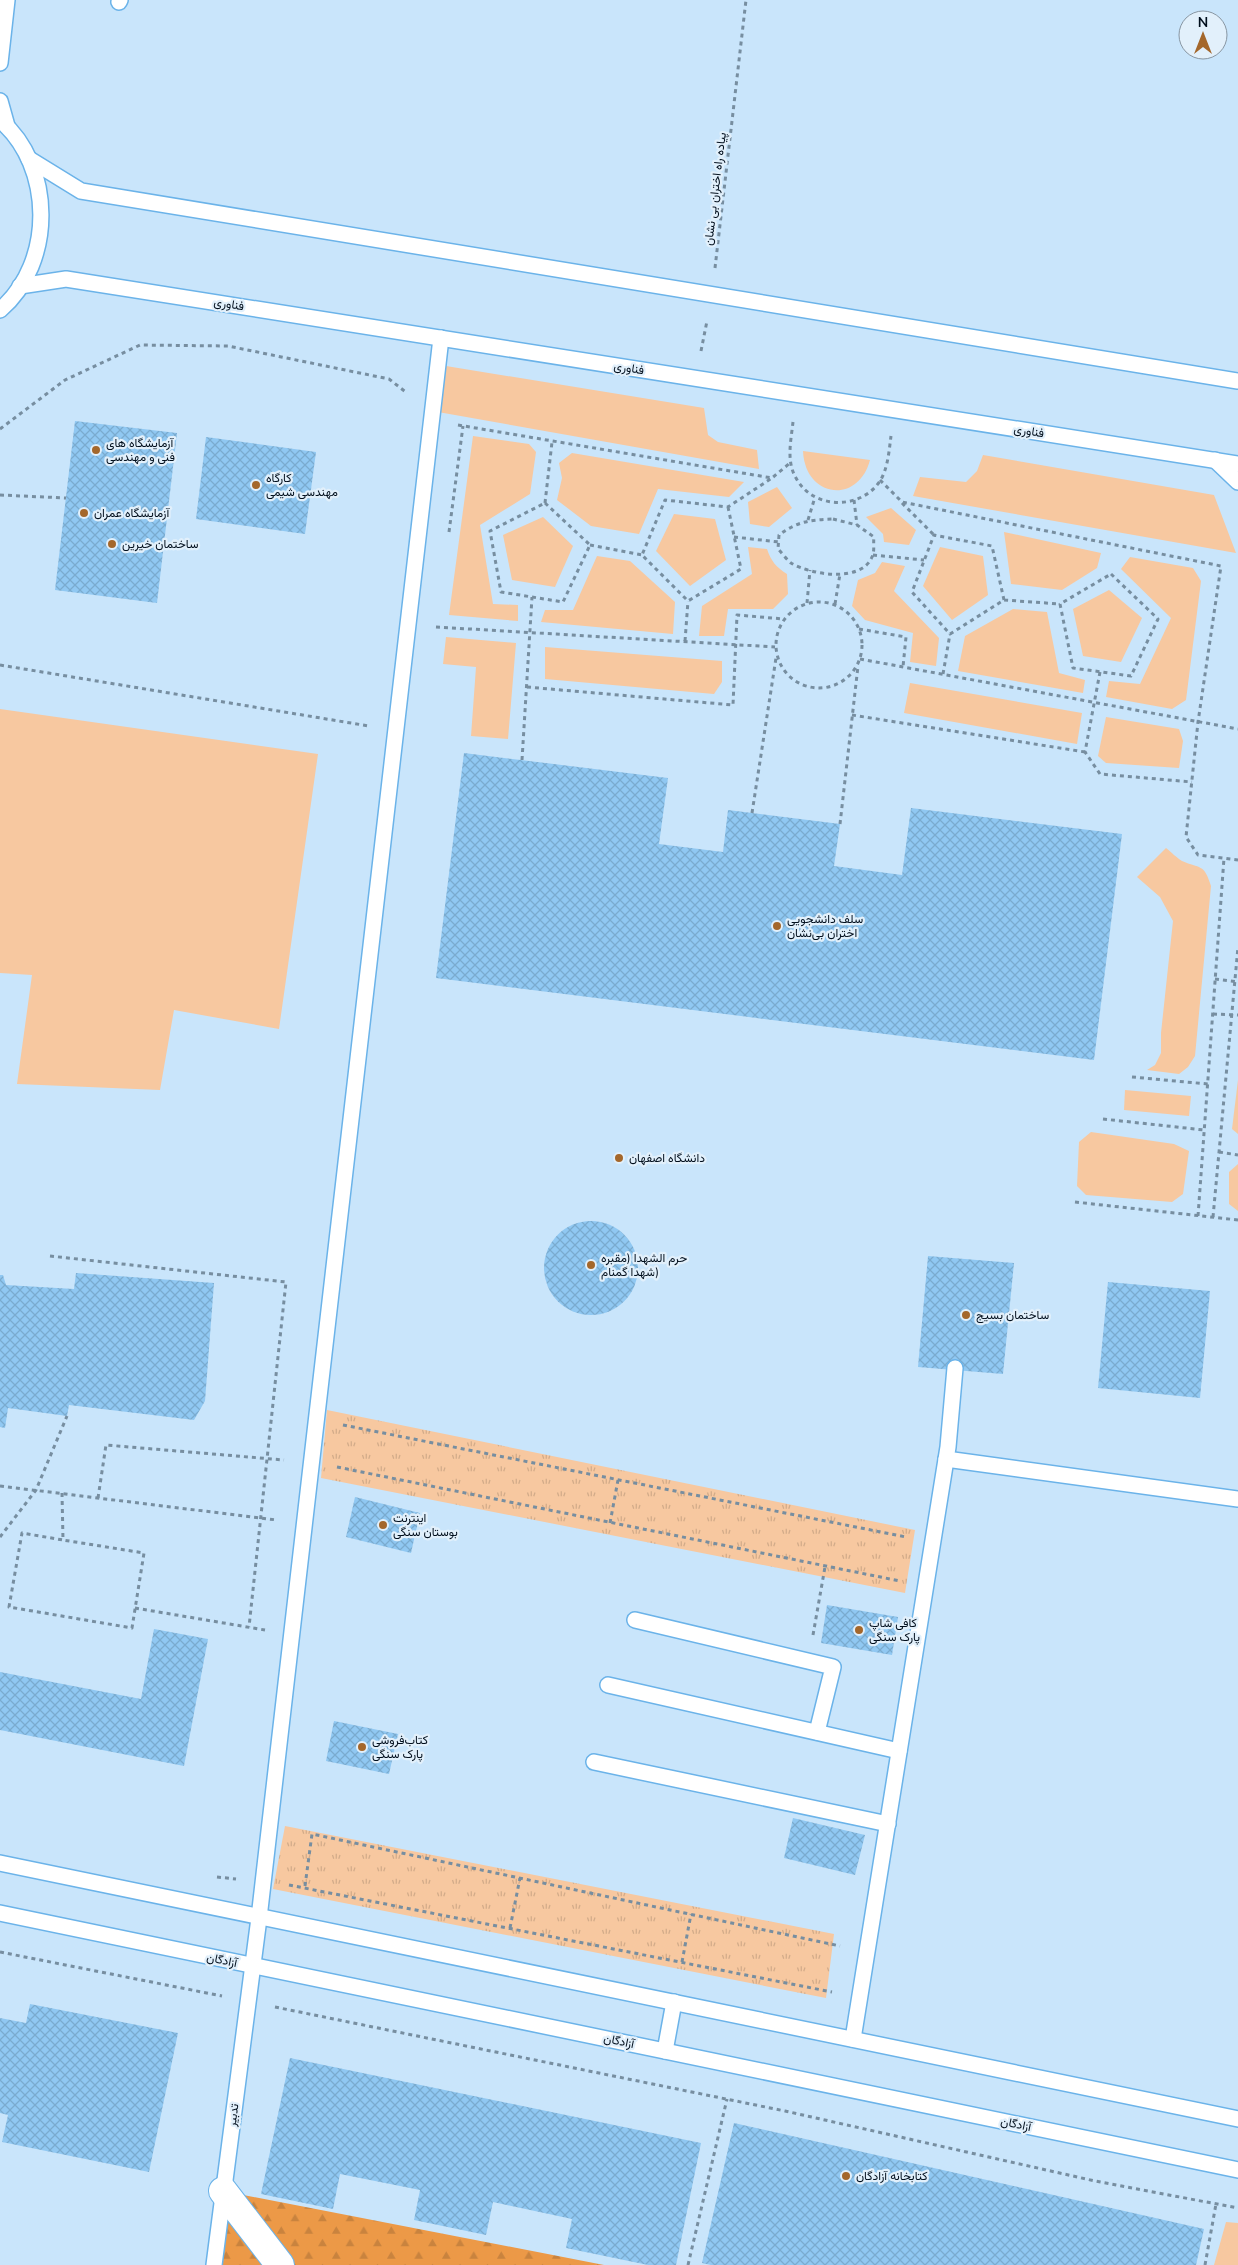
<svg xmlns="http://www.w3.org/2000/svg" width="1238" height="2265" font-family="'Nunito Sans',Vazirmatn,sans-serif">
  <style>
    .green { fill: #f7c8a0 }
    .forest { fill: url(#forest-firs) }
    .park { fill: url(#park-tufts) }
    .building { fill: url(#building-cross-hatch) }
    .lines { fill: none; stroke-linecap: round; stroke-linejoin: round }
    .lane-casing { stroke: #6bb3e9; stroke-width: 18 }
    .street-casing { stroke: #6bb3e9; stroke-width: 30 }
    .path { stroke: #778ea0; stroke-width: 3; stroke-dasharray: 4 4; stroke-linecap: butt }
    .lane { stroke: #fff; stroke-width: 15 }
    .street { stroke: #fff; stroke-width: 28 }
    .poi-dot { fill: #a4672b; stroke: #e2f0fb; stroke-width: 2 }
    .labels { text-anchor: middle; stroke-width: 4.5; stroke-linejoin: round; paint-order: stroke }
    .street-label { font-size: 12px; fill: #000e1c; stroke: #e2f0fb }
    .poi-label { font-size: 12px; fill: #000e1c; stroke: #e2f0fb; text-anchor: start }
  </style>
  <defs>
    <pattern id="forest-firs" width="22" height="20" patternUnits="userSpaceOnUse" patternTransform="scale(1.25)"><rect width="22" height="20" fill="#ec9947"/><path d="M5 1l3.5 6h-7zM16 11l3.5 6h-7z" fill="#c9833e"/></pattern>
    <pattern id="park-tufts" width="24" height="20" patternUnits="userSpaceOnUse" patternTransform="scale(1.25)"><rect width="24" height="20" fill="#f7c8a0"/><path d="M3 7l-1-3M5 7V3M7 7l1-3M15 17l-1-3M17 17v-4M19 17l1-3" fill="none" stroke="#d2ab89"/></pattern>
    <pattern id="building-cross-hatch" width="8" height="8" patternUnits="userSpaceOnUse" patternTransform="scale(1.25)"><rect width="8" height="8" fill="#90c8f2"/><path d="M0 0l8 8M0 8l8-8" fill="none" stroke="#7aabcf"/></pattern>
  </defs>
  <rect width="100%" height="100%" fill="#c9e5fb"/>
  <!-- green -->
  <g class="green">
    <polygon points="446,366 704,408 708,435 718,442 757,450 759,469 438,412"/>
    <polygon points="473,436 529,444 536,452 530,494 480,525 493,604 518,605 518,621 449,615"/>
    <path d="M803,451L870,460C858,505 805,498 803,451Z"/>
    <polygon points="572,453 744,482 729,497 658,489 639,534 591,526 557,500 562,478 559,463"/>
    <polygon points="983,455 1214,495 1236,553 913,496 920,477 966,482 977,471"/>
    <polygon points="777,487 792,508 769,527 750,524 748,502"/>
    <polygon points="891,508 916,530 909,545 884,542 883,534 866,517"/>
    <polygon points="674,514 715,519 726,560 690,586 656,551"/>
    <polygon points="543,517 573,546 555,587 512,580 503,535"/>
    <polygon points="1004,532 1101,553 1097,568 1062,590 1011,584"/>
    <path d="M748,547L767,549C771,561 776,567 787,574L788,594L773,609H728L724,636H699L702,606L752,574Z"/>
    <polygon points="940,547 983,556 988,595 952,620 923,586"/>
    <polygon points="597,556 630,561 675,602 673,634 541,622 545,610 573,610"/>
    <polygon points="1130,557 1193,568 1201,581 1186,700 1172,709 1106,697 1109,681 1140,684 1171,618 1121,569"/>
    <polygon points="882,562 905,566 894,591 939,638 936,666 910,662 913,633 865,620 852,606 858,580 875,573"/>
    <polygon points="1109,590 1142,618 1121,662 1083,656 1073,609"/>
    <polygon points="1013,609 1047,612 1059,673 1085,680 1083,693 958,671 965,636"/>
    <polygon points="446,637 516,643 508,739 471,736 476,667 443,664"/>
    <polygon points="545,647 722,661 722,682 714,694 545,679"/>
    <polygon points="910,683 1082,713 1077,744 904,713"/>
    <polygon points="0,709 318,754 279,1029 174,1010 160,1090 17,1084 32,975 0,973"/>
    <polygon points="1106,717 1179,729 1183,741 1179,768 1106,763 1098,756"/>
    <path d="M1166,848C1171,852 1177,858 1182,861C1200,869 1204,863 1211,886L1195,1056L1188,1067L1179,1074L1147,1070L1155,1065L1161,1053V1033L1173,921L1160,897L1137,877Z"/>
    <polygon points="1238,1080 1238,1134 1232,1129"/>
    <polygon points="1125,1090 1191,1096 1189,1116 1124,1110"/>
    <polygon points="1091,1132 1174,1144 1189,1151 1183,1194 1172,1202 1086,1195 1077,1186 1079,1142"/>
    <polygon points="1238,1164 1238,1211 1229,1204 1229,1172"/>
    <polygon points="1226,2222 1238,2223 1238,2265 1214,2265"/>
  </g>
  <!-- forest -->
  <polygon class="forest" points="223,2191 604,2265 214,2265"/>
  <!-- park -->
  <g class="park">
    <polygon points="327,1410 915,1530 905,1593 321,1478"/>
    <polygon points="285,1826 834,1934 826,1998 273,1889"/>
  </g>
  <!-- building -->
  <g class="building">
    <polygon points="75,421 177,433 157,603 55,590"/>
    <polygon points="206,437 316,452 305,534 196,519"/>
    <polygon points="464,753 668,778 659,844 723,852 728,810 840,824 834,866 902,875 911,808 1122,834 1094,1060 436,978"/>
    <circle cx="591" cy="1268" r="47"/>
    <polygon points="928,1256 1014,1263 1003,1374 918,1367"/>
    <polygon points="76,1273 214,1283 205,1401 194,1420 69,1405 67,1416 8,1408 5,1428 0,1427 0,1275 3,1275 6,1285 74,1289"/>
    <polygon points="1108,1282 1210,1291 1200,1398 1098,1388"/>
    <polygon points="355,1497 420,1513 411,1553 346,1537"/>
    <polygon points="827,1605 898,1617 892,1655 821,1643"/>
    <polygon points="154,1629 208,1639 184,1766 0,1730 0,1672 141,1699"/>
    <polygon points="334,1721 398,1734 389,1774 326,1761"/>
    <polygon points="793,1818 865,1835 855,1875 784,1858"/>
    <polygon points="30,2004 178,2033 149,2172 2,2142 8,2115 0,2113 0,2018 26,2023"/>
    <polygon points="290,2058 701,2143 676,2265 648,2265 566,2248 572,2219 493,2202 486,2235 414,2220 420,2190 340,2174 333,2209 261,2194"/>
    <polygon points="734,2123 1204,2229 1196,2265 711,2265 702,2263"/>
  </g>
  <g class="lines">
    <!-- lane casing -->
    <g class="lane-casing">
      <g id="lane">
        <polyline points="119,2 120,0"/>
        <polyline points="0,63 7,0"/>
        <polyline points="0,101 7,126"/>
        <path d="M0,120C54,166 55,263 0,310"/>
        <polyline points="29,159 81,191 1238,381"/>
        <polyline points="20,286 66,279 1238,464"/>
        <polyline points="1215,460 1238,482"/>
        <polyline points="946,1459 1238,1499"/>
        <polyline points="635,1620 833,1667 817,1732"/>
        <polyline points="608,1685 899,1751"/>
        <polyline points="594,1762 888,1824"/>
        <polyline points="0,1863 1238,2119"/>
        <polyline points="0,1913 1238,2170"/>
        <polyline points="853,2039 948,1447 955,1368"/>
        <polyline points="665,2051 674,2002"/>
        <polyline points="214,2265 259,1918 441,338"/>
      </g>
    </g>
    <!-- street casing -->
    <g class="street-casing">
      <polyline id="street" points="223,2191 280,2265"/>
    </g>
    <!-- path -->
    <g class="path">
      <polyline points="715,268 746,0"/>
      <polyline points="701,351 707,321"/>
      <path d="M793,422C791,441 786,461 796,478C813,510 861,510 880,481C888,468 889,451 891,436"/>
      <polyline points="458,425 772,478 790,463"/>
      <polyline points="0,429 65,380 140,345 228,346 389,379 407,393"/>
      <polyline points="880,480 902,502 1221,566 1198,722 1186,837 1198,855 1238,860"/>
      <polyline points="0,495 66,498"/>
      <polyline points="854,500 857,525"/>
      <polygon points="545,503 590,545 563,602 501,592 490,531"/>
      <polyline points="545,503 552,442"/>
      <polyline points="902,503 934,535"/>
      <polyline points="728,507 741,569 688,601 642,555 665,500 728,507 772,478"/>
      <path d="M833,519L857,525L874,537C873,543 875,551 872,557C861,583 811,575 791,563C786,559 782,553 778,549L779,535C798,521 810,520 833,519Z"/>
      <polyline points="808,520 815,497"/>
      <polyline points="449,532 463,426"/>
      <polyline points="734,537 779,542"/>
      <polyline points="590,545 642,555"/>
      <polyline points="873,555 924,560"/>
      <polygon points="1111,574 1158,619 1131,676 1073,668 1060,604"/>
      <polyline points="1004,600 992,546 934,535 912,592 950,634 1004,600 1060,604"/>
      <circle cx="819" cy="645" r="43"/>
      <polyline points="807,603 810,570"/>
      <polyline points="835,604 840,574"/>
      <polyline points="436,627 775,647"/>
      <polyline points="859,629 906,637 903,667"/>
      <polyline points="685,641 688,601"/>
      <polyline points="860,659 1238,729"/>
      <polyline points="0,665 369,726"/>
      <polyline points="1100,672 1085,752 1100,774 1192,782"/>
      <polyline points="943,674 950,634"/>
      <polyline points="527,687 733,705 737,615 784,619"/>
      <polyline points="852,715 1085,752"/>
      <polyline points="522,760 532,597"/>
      <polyline points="752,813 776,658"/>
      <polyline points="840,824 858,666"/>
      <polyline points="1215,979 1238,982"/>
      <polyline points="1213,1014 1238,1015"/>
      <polyline points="1132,1077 1208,1084"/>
      <polyline points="1103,1119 1204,1130"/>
      <polyline points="1219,1152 1238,1155"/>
      <polyline points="1075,1202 1238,1220"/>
      <polyline points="1198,1216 1224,858"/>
      <polyline points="1213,1217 1238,947"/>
      <polyline points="50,1256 286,1282 249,1627"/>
      <polyline points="343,1425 906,1537"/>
      <polyline points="337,1467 900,1581"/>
      <polyline points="0,1486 277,1520"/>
      <polyline points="62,1493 63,1540 22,1533 9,1607 132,1628 144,1553 63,1540"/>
      <polyline points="98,1498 106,1445 284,1460"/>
      <polyline points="610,1523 618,1480"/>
      <polyline points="0,1537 36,1490 67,1416"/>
      <polyline points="135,1608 265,1630"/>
      <polyline points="813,1635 825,1567"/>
      <polyline points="217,1877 236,1879"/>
      <polyline points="289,1885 832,1992"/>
      <polyline points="305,1886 312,1834 840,1946"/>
      <polyline points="510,1928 520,1878"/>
      <polyline points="0,1952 222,1996"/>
      <polyline points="682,1962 691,1914"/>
      <polyline points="275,2007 785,2111 1095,2181 1238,2208"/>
      <polyline points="688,2265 727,2099"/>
      <polyline points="1205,2265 1216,2204"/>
    </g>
    <!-- lane -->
    <use href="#lane" class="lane"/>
    <!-- street -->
    <use href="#street" class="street"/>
  </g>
  <!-- markers -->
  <g class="poi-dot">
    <circle cx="96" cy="450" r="5"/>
    <circle cx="256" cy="485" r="5"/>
    <circle cx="84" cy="513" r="5"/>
    <circle cx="112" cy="544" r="5"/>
    <circle cx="777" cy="926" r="5"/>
    <circle cx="619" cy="1158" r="5"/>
    <circle cx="591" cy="1265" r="5"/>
    <circle cx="966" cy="1315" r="5"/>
    <circle cx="383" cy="1525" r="5"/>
    <circle cx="859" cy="1630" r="5"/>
    <circle cx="362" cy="1747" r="5"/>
    <circle cx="846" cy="2176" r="5"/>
  </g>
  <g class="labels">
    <!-- street labels -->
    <g class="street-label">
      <text transform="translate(715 189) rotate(-83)" y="4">پیاده راه اختران بی نشان</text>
      <text transform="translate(229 304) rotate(9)" y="4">فناوری</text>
      <text transform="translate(629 368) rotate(9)" y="4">فناوری</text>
      <text transform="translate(1029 431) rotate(9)" y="4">فناوری</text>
      <text transform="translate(222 1960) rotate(12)" y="4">آزادگان</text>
      <text transform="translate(619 2041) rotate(12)" y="4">آزادگان</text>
      <text transform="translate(233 2115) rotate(-83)" y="4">تدبیر</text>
      <text transform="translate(1016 2124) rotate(12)" y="4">آزادگان</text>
    </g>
    <!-- poi labels -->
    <g class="poi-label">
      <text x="106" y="447">آزمایشگاه های<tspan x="106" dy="14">فنی و مهندسی</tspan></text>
      <text x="266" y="482">کارگاه<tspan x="266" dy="14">مهندسی شیمی</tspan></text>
      <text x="94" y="517">آزمایشگاه عمران</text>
      <text x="122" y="548">ساختمان خیرین</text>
      <text x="787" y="923">سلف دانشجویی<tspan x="787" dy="14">اختران بی‌نشان</tspan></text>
      <text x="629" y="1162">دانشگاه اصفهان</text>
      <text x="601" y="1262">حرم الشهدا (مقبره<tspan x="601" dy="14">شهدا گمنام)</tspan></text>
      <text x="976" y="1319">ساختمان بسیج</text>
      <text x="393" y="1522">اینترنت<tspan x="393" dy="14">بوستان سنگی</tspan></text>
      <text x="869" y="1627">کافی شاپ<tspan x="869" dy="14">پارک سنگی</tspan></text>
      <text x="372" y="1744">کتاب‌فروشی<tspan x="372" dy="14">پارک سنگی</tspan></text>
      <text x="856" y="2180">کتابخانه آزادگان</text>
    </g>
  </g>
  <!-- north arrow -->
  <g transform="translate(1203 35)"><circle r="24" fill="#e2f0fb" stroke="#8896a2"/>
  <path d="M0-4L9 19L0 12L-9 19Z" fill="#a4672b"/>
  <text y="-8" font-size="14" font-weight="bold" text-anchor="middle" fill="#000e1c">N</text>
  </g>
</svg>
